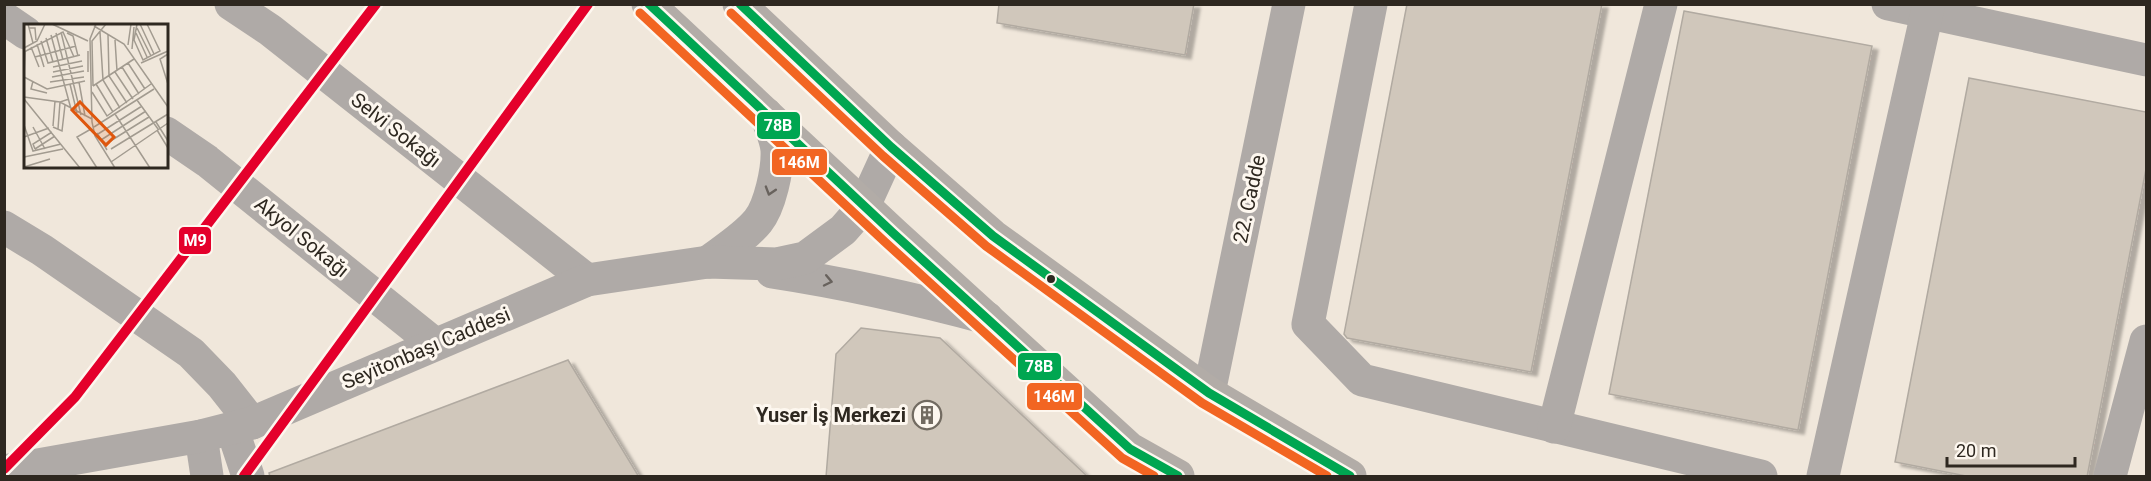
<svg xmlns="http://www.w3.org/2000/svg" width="2151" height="481" font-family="Roboto,sans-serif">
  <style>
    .building { fill: #d0c7bb; stroke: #b1aaa1; stroke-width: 1.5; filter: url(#shadow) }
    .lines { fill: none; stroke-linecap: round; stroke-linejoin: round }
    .minor { stroke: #afaaa7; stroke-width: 33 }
    .major { stroke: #b2aca7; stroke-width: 33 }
    .bus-1-casing { stroke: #fdf7ef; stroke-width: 14 }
    .bus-2-casing { stroke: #fdf7ef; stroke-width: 14 }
    .bus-1 { stroke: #00a651; stroke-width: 9 }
    .bus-2 { stroke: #f26522; stroke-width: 9 }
    .metro-1-casing { stroke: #fdf7ef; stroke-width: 15 }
    .metro-1 { stroke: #e4002b; stroke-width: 10 }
    .oneway { stroke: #68625d }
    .bus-dot { fill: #2e2820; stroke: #fdf7ef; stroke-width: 2 }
    .labels { text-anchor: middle; stroke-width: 6; stroke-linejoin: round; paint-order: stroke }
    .street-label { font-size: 20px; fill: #2e2820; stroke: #fdf7ef }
    .poi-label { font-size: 20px; font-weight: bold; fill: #2e2820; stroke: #fdf7ef; text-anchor: end }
    .inset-road { fill: none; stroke: #a29b90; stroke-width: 1.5 }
    .view { fill: #df570d; fill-opacity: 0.15; stroke: #df570d; stroke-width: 3 }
    .inset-edge { fill: none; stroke: #2e2820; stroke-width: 3 }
    .line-badge { stroke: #fdf7ef; stroke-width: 2 }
    .badge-label { font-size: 16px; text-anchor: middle; font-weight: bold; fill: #fff }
  </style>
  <defs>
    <filter id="shadow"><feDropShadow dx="6" dy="4" stdDeviation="1.5" flood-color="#0004"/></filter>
  </defs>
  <rect width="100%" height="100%" fill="#f0e7db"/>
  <!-- building -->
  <g class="building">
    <polygon points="999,4 1194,4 1185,55 997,23"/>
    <polygon points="1407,4 1602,4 1531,372 1347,338 1344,334"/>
    <polygon points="1684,11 1872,46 1798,430 1609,394"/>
    <polygon points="1969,78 2146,112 2146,169 2087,477 1971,477 1895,462"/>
    <polygon points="861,328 940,338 1088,477 826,477 836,354"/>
    <polygon points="568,360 639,477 270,477 269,473"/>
  </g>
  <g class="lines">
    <!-- minor -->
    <g class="minor">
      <polyline points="231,4 270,30 587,280"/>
      <polyline points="1371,4 1308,324 1362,380 1761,476"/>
      <polyline points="1888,4 2146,60"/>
      <polyline points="4,18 26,33"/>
      <polyline points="166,133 207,161 435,344"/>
      <polyline points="4,227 42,250 191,353 222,385 252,423"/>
      <path d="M708,262C724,250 745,237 758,221C770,206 778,169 777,150C776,138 769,125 766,114"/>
      <path d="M772,272C844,283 916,299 987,318"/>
      <polyline points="1209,393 1289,4"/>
      <polyline points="1554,427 1661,4"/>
      <polyline points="232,428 248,476"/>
      <polyline points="201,436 207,476"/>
      <polyline points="4,471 201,436 252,423 587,280 708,262 777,264 805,258 843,230 864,206 891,147"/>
      <polyline points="1823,476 1929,4"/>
      <polyline points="2110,476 2146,341"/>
    </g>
    <!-- major -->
    <g class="major">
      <polyline points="648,4 893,233 1130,449 1178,476"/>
      <polyline points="739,4 891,147 993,236 1209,393 1350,476"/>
    </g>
    <!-- bus-1 casing -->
    <g class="bus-1-casing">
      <g id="bus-1">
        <polyline points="649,4 893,233 1130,449 1178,476"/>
        <polyline points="740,4 891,147 993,236 1209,393 1350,476"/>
      </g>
    </g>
    <!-- bus-2 casing -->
    <g class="bus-2-casing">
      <g id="bus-2">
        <polyline points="640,13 885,242 1122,458 1154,476"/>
        <polyline points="731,13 883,156 986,246 1202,403 1327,476"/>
      </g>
    </g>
    <!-- bus-1 -->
    <use href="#bus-1" class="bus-1"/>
    <!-- bus-2 -->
    <use href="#bus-2" class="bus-2"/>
    <!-- metro-1 casing -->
    <g class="metro-1-casing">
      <g id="metro-1">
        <polyline points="4,469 75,397 376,4"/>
        <polyline points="244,476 588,4"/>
      </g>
    </g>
    <!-- metro-1 -->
    <use href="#metro-1" class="metro-1"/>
  </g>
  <!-- one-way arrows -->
  <defs><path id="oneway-chevron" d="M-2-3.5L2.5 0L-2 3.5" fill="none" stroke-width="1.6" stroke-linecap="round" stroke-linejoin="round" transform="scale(1.5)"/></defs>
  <g class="oneway">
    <use href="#oneway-chevron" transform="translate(770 191) rotate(107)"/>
    <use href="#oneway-chevron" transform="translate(828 281) rotate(12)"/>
  </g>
  <!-- icons -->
  <defs>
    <g id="building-ring" transform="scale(1.5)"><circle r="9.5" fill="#fdf7ef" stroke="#726b61" stroke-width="1.5"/><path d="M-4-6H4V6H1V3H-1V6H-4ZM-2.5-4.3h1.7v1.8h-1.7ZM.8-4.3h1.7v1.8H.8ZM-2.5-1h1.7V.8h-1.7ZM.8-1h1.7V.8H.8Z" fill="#726b61"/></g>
  </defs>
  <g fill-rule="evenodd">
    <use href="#building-ring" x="927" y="415"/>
  </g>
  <!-- markers -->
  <circle class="bus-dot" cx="1051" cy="279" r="5"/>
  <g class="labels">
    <!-- street labels -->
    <g class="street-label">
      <text transform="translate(396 130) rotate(38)" y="7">Selvi Sokağı</text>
      <text transform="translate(1249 199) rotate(-78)" y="7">22. Cadde</text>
      <text transform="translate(302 237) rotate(39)" y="7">Akyol Sokağı</text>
      <text transform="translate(426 348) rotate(-23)" y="7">Seyitonbaşı Caddesi</text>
    </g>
    <!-- poi labels -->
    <g class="poi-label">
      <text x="906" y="422">Yuser İş Merkezi</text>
    </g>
  </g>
  <!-- overview -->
  <g transform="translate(24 24)">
    <rect width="144" height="144" fill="#f0e7db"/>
    <path class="inset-road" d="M4,0L9,19M28,0L64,17M72,0L66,15L68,98L71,112L91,144M113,0L110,16L119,36L136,27L123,0M116,0L130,30M70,2L100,20L144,83M5,4H11L12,16M113,4L127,32M37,8L57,91M76,8L79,56L96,84M32,9L39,36M43,9L49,12L54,32M112,9L123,33M27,11L47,85M84,11L85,52L103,79M22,14L29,38M91,16L93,47M17,17L24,39L56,31M13,20L20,43M104,21L107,0M7,23L15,43M0,24L13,17L21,0M108,25L110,3M0,28L39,8L50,33M144,30L136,35L144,60M11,33L52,22M104,39L121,65M117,39L144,27M29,43L58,37M98,43L115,70M29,48L59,42M64,48V27M91,48L109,75M0,53L23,65L61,57M0,53L1,27M28,53L60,47M9,57L7,65L23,69M26,58L60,53M55,58L61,92M46,60L53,89M72,60L89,88M69,62L68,17L82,0M69,62L110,35M68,68L83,92L127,60M0,73L36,78L68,95M0,75L56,144M113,76L134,105M91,90L126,144M132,98L144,117M0,101L9,127L37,120M29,102L31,77M9,103L21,125M29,103L38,107L41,81M70,103L130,65M34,105L36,78L45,75M67,105L53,113L73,144M133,106L144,124M73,109L83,126M74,110L118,82M0,113L25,104M77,116L122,87M80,121L125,93M11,125L9,120L28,108M11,125L31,112M87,125L144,90M0,133L39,125M87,138L144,99M0,143L26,135"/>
    <path class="view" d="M56,78L90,113L82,121L48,86Z"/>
    <rect width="144" height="144" class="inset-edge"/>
  </g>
  <g class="line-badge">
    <rect x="756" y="111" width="45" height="29" rx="6" fill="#00a651"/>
    <rect x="771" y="148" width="57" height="28" rx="6" fill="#f26522"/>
    <rect x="178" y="226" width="34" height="29" rx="6" fill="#e4002b"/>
    <rect x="1017" y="352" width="45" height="29" rx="6" fill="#00a651"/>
    <rect x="1026" y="382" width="57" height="29" rx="6" fill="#f26522"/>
  </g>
  <g class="badge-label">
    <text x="778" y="131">78B</text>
    <text x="799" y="168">146M</text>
    <text x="195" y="246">M9</text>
    <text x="1039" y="372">78B</text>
    <text x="1054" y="402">146M</text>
  </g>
  <!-- border -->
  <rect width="2151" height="481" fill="none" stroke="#2e2820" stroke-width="12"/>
  <!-- scale -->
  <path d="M1947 457v9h128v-9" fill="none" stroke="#2e2820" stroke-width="3"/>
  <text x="1956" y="457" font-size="18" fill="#2e2820" stroke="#fdf7ef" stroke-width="4.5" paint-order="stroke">20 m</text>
</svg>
